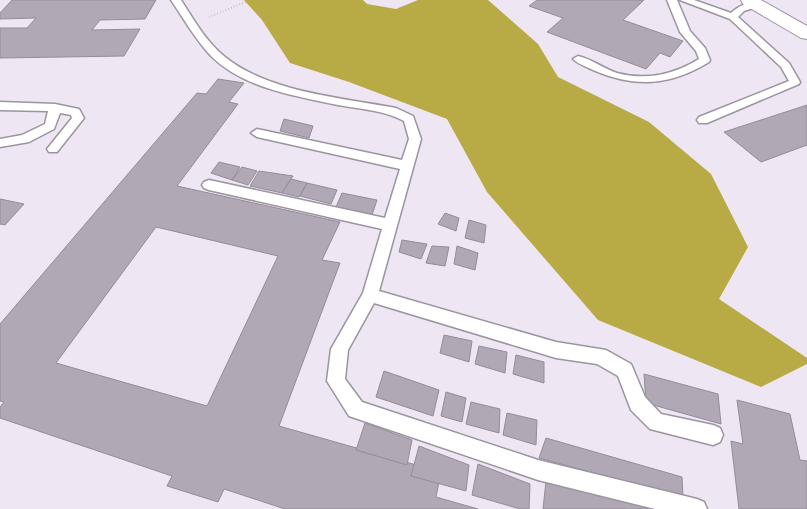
<svg xmlns="http://www.w3.org/2000/svg" width="807" height="509" font-family="'Varela Round',sans-serif">
  <style>
    .forest { fill: #b8aa44 }
    .building { fill: #b0a8b4; stroke: #948c98; fill-rule: evenodd }
    .lines { fill: none; stroke-linecap: round; stroke-linejoin: round }
    .service-casing { stroke: #9c949f; stroke-width: 3 }
    .tertiary-casing { stroke: #9c949f; stroke-width: 2 }
    .path { stroke: #aba5ae; stroke-width: 2; stroke-dasharray: 0.5 2.5; stroke-linecap: butt }
    .service { fill: #fff; fill-rule: evenodd }
    .tertiary { fill: #fff; fill-rule: evenodd }
  </style>
  <rect width="100%" height="100%" fill="#eee6f2"/>
  <!-- forest -->
  <polygon class="forest" points="244,0 363,0 367,4 396,9 418,0 488,0 538,44 558,77 649,122 711,174 748,247 719,299 807,358 807,364 761,387 598,320 487,192 447,119 349,82 290,63 262,20"/>
  <!-- building -->
  <g class="building">
    <polygon points="12,0 156,0 145,19 100,20 92,30 140,29 124,56 0,58 0,28 27,28 36,18 0,19 0,13"/>
    <polygon points="537,0 644,0 623,20 683,41 670,57 660,53 646,69 547,32 563,18 529,6"/>
    <path d="M218,79L244,83L229,102L238,104L177,186L340,222L322,260L340,263L279,426L441,472L436,497L478,509H285L224,489L218,502L167,486L172,476L0,418V407L4,402L0,401V324L197,93L206,94ZM156,227L278,256L207,406L56,363Z"/>
    <polygon points="807,105 807,145 761,162 724,132"/>
    <polygon points="284,119 313,126 309,138 280,131"/>
    <polygon points="219,162 240,167 232,180 211,173"/>
    <polygon points="242,167 257,171 248,185 232,180"/>
    <polygon points="259,171 293,176 282,193 250,186"/>
    <polygon points="291,179 307,183 299,197 282,193"/>
    <polygon points="307,183 337,190 331,204 300,196"/>
    <polygon points="342,193 377,200 372,215 336,207"/>
    <polygon points="0,199 24,204 5,225 0,224"/>
    <polygon points="445,213 459,218 456,231 438,224"/>
    <polygon points="469,220 486,225 484,243 465,238"/>
    <polygon points="402,240 427,244 421,259 399,252"/>
    <polygon points="432,246 449,247 445,266 426,263"/>
    <polygon points="457,246 478,253 475,270 454,264"/>
    <polygon points="444,335 472,341 469,362 440,353"/>
    <polygon points="479,346 507,352 505,373 475,364"/>
    <polygon points="516,355 544,362 544,383 513,374"/>
    <polygon points="384,371 439,390 433,416 376,397"/>
    <polygon points="644,374 718,394 721,424 646,403"/>
    <polygon points="446,392 466,398 462,422 441,416"/>
    <polygon points="737,400 790,414 800,460 807,461 807,509 739,509 731,441 743,444"/>
    <polygon points="471,402 500,409 499,433 466,424"/>
    <polygon points="507,413 537,420 536,445 503,435"/>
    <polygon points="365,423 412,440 407,465 356,450"/>
    <polygon points="546,438 682,477 683,497 539,458"/>
    <polygon points="419,446 469,465 466,491 411,476"/>
    <polygon points="478,464 530,484 529,509 520,509 472,495"/>
    <polygon points="546,481 652,509 543,509"/>
  </g>
  <g class="lines">
    <!-- service casing -->
    <g class="service-casing">
      <g id="service">
        <path d="M171,0H181C194,20 206,42 225,57C268,92 343,98 396,108L413,116L421,139L379,291L556,342L606,350L631,364L645,397L661,414L713,425L720,428L723,435L720,442L713,445L650,429L631,410L618,376L597,364L556,358L374,303L348,350L345,379L362,402L538,460L697,499L704,502L707,509H655L538,480L349,416L327,381L331,349L363,293L382,229L209,190L204,188L202,185L204,182L209,180L385,218L400,169L257,137L251,133L257,129L402,160L409,139L404,121C384,110 360,109 338,105C295,96 243,88 211,56C195,39 184,19 171,0Z"/>
        <path d="M667,0H677L690,31L705,48L710,60L709,62C670,86 635,88 593,70C587,67 578,64 573,59L578,56C592,59 604,69 617,73C646,81 675,74 699,59L696,51L680,32Z"/>
        <path d="M680,0H694L731,13C739,6 749,1 759,2V6L744,11L738,17L789,63L800,82L799,84L707,123H699L697,120L699,117L789,81L781,67L730,19Z"/>
        <polygon points="0,102 55,104 79,109 84,118 57,152 49,152 47,149 72,118 71,115 60,113 54,129 29,142 0,147 0,139 22,135 45,124 48,111 0,110"/>
      </g>
    </g>
    <!-- tertiary casing -->
    <g class="tertiary-casing">
      <polygon id="tertiary" points="741,0 761,0 807,26 807,39 801,38 743,4"/>
    </g>
    <!-- path -->
    <polyline class="path" points="209,17 250,0"/>
    <!-- service -->
    <use href="#service" class="service"/>
    <!-- tertiary -->
    <use href="#tertiary" class="tertiary"/>
  </g>
</svg>
